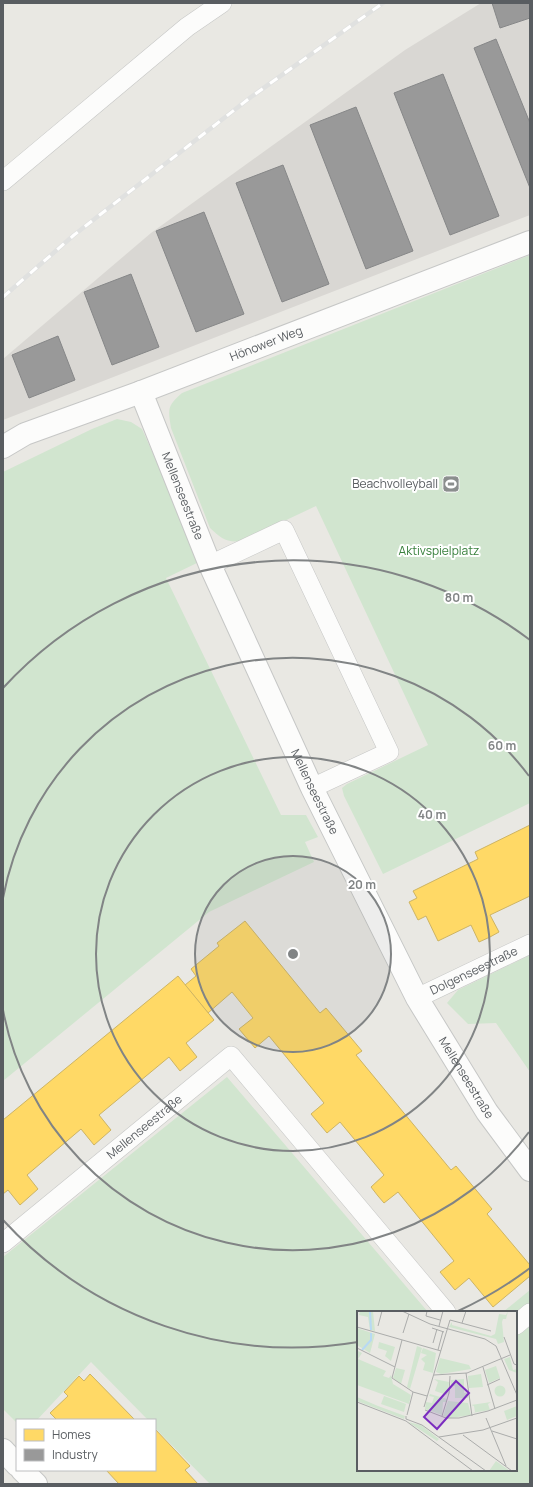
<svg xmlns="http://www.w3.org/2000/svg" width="533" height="1487" font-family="Manrope,sans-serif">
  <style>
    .industrial { fill: #d9d7d3 }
    .green { fill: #d1e5cf }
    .homes { fill: #ffd966; stroke: #cdb464 }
    .industry { fill: #999; stroke: #868788 }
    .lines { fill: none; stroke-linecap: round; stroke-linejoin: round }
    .service-casing { stroke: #c6c7c6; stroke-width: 20 }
    .minor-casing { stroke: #c6c7c6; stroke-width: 24 }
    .service { stroke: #fcfcfb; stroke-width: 19 }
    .minor { stroke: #fcfcfb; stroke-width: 22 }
    .rail-casing { stroke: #e0e1e0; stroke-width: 4.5 }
    .rail { stroke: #fff; stroke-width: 3; stroke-dasharray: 9; stroke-linecap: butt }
    .ring { fill: none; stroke: #818485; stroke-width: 2 }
    .labels { text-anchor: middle; stroke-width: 4; stroke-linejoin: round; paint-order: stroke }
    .street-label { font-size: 12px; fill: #595d61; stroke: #fff }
    .poi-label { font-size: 12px; fill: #595d61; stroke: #fff; text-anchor: end }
    .park-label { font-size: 12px; fill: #39803d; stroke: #fff }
    .inset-river { fill: none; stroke: #b7d9f3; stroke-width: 2 }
    .inset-road { fill: none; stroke: #abacab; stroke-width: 1 }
    .view { fill: #7b2cbf; fill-opacity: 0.15; stroke: #7b2cbf; stroke-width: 2 }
    .inset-edge { fill: none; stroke: #595d61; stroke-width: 2 }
    .centre { fill: #818485; stroke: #fff; stroke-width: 2 }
    .ring-label { font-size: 12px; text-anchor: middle; font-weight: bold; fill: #818485; stroke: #fff; stroke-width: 4; stroke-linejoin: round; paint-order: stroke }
  </style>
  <rect width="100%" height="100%" fill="#e9e8e3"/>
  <!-- industrial -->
  <polygon class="industrial" points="481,3 530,3 530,215 3,420 3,359 151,233 405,50"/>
  <!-- green -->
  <g class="green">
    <path d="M530,255V803L383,874L344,796L342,788L347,784L428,745L316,506L242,541C226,543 221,538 210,528L171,428C168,409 167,406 182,393Z"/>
    <polygon points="117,419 131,422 142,429 201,561 166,578 281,815 306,815 318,837 305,842 314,862 209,912 3,1081 3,472 92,429"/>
    <polygon points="530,955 530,1072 496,1023 468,1024 447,1003 458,990"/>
    <polygon points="227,1077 428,1312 358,1312 358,1470 516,1470 516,1312 503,1312 530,1290 530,1484 210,1484 155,1428 155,1420 148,1420 91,1362 37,1420 17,1420 17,1423 3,1409 3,1257"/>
  </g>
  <!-- homes -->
  <g class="homes">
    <polygon points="530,825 530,896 490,915 499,932 490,937 479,942 471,925 438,941 426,916 418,920 409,902 417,898 413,891 478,859 475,852"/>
    <polygon points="245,921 320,1013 326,1008 362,1051 356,1055 451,1170 456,1166 492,1209 487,1214 530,1265 530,1276 493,1307 469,1278 455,1290 440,1272 454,1261 398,1192 384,1203 378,1196 371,1187 384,1175 340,1122 327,1133 311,1114 324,1103 269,1036 255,1048 239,1029 253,1018 232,992 208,1013 185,985 196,976 191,969 219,946 217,943"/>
    <polygon points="178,976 214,1020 186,1043 197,1057 180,1071 169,1057 99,1115 111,1130 94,1145 81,1129 27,1175 38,1189 20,1205 8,1190 3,1194 3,1120"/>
    <polygon points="90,1374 135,1420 57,1420 50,1413 68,1396 64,1392 79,1376 84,1381"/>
    <polygon points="155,1429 190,1466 185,1470 198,1484 119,1484 106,1470 155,1470"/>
  </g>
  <!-- industry -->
  <g class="industry">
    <polygon points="492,3 530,3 530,18 500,28"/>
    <polygon points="496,39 530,123 530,188 474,48"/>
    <polygon points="443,74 499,216 450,235 394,93"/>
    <polygon points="356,107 413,251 366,269 310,125"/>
    <polygon points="283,165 329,284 282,302 236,183"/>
    <polygon points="204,212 244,314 196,332 156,231"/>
    <polygon points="131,274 159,347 112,365 84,292"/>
    <polygon points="58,336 75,380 29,398 12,355"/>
  </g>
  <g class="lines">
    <!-- service casing -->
    <g class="service-casing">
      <g id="service">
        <polyline points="3,181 187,27 222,3"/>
        <polyline points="210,565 284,530 389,752 312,788"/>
        <path id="s1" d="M417,998L530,944"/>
        <path id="s2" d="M3,1243L231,1056L446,1312"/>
        <polyline points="516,1325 530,1313"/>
      </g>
    </g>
    <!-- minor casing -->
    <g class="minor-casing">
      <g id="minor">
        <path id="s3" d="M141,392L210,565L312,788L417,998L487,1112L530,1170"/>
        <path id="s4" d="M3,447L25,434L141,392L530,242"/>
        <polyline points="3,1450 17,1465"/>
        <polyline points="22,1470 36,1484"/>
      </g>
    </g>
    <!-- service -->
    <use href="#service" class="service"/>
    <!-- minor -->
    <use href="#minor" class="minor"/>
    <!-- rail casing -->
    <g class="rail-casing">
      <polyline id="rail" points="3,297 74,235 251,97 383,3"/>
    </g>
    <!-- rail -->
    <use href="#rail" class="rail"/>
  </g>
  <!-- distance rings -->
  <circle cx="293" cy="954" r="98" fill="#818485" fill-opacity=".12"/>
  <g class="ring">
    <circle cx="293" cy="954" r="98"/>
    <circle cx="293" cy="954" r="197"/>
    <path d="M529 1132A295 295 0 0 1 3 1010M3 898A295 295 0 0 1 529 776"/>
    <path d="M530 1268A393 393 0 0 1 456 1312M358 1342A393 393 0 0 1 3 1220M3 688A393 393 0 0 1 530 640"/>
  </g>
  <!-- icons -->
  <defs>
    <g id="stadium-square" transform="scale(0.9)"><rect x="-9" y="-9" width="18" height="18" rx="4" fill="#8b8e8e" stroke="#fff"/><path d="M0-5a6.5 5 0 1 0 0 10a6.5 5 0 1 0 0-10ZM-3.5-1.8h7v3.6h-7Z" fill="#fff"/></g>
  </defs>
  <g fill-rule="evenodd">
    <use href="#stadium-square" x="451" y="484"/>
  </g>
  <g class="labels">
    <!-- street labels -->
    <g class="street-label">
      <text dy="4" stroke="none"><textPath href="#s4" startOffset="283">Hönower Weg</textPath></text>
      <text dy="4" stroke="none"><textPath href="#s3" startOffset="112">Mellenseestraße</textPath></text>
      <text dy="4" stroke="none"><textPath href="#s3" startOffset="436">Mellenseestraße</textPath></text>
      <text dy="4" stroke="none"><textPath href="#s1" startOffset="63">Dolgenseestraße</textPath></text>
      <text dy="4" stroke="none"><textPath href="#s3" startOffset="760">Mellenseestraße</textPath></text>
      <text dy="4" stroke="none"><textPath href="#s2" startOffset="183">Mellenseestraße</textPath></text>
    </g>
    <!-- poi labels -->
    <g class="poi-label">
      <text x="438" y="488">Beachvolleyball</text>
    </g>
    <!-- park labels -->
    <g class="park-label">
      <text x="439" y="555">Aktivspielplatz</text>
    </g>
  </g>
  <!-- overview -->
  <g transform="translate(357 1311)">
    <rect width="160" height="160" fill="#e9e8e3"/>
    <path d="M3,0H16L18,20L13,19L11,6L2,4ZM151,0L149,8H146L145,11L147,31L141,33L139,28L92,16L95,11V14L134,25L138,23L142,3L149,4ZM0,17L18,23L13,42L0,34ZM22,31L38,36L34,50L28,45L30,40L21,37ZM60,35L65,37L53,78L50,76ZM66,37L79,42L76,62L66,59L68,52L64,48L70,44L64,42ZM1,40L5,42L1,48L29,60L26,65L32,67L34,64L36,73L54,84L52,93L0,74ZM153,46L156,59L160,58V62L152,59L147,48ZM83,47L112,54L114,58L84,63L79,61ZM139,55L143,67L132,72L128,59ZM39,57L48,59L44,73L36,67ZM124,63L126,76L112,77L111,65ZM77,68L92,71L90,84L78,80L81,71ZM107,68V82H110L111,87H98V75H94V69ZM137.5 80a5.5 5.5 0 1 1 11 0a5.5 5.5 0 1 1-11 0ZM73,83L90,88L89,91H86L85,104L68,98L69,91L75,92L77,86L72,85ZM27,85L49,93L47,101L24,93ZM0,86L21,95L48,105L47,108L0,90ZM91,90L111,92L114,104L93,107L86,105ZM134,91L131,93L133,99L115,102L118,101L117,95L114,94ZM160,95V105L150,109L147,100ZM51,111L64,114L82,128L80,130ZM139,150L153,160H132Z" fill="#d1e5cf"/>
    <path class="inset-river" d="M13,0L14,19M5,39L14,29V22"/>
    <path class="inset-road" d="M45,0L73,13L128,28M70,0L69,5L83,9M105,12L109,0M21,15L25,0M82,15L86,0M0,16L84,40M75,17L87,21M46,22L52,3M147,26L157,53L160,54M128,28L139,35L160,84M45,29L35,67L56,81L70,85M76,32L80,18M0,37L38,56M81,39L86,20M126,56L138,98M109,62L115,105M77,64L110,62L153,44M130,74L143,68M0,91L49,110L116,160M67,96L93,9L134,20M68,99L89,107H102L131,100L160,89M50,104L56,81M49,105V108L65,114L129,160M85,105L92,82L93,65M129,107L149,155M135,120L160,128M106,124L155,160M82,126L126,119L160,107"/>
    <path class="view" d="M99,70L112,82L80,118L67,106Z"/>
    <rect width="160" height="160" class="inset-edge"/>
  </g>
  <circle cx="293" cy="954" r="6" class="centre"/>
  <g class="ring-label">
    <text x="459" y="602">80 m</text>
    <text x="502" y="750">60 m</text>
    <text x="432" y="819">40 m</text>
    <text x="362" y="889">20 m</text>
  </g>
  <!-- border -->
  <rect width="533" height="1487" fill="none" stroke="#595d61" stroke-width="8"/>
  <!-- legend -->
  <rect x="16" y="1419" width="140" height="52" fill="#ffffff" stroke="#bdbec0"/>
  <rect x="24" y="1429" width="20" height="12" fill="#ffd966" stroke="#bdbec0"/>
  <text x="52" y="1439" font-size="12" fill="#595d61">Homes</text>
  <rect x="24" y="1449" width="20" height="12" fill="#999999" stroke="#bdbec0"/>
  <text x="52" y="1459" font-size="12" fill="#595d61">Industry</text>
</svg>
